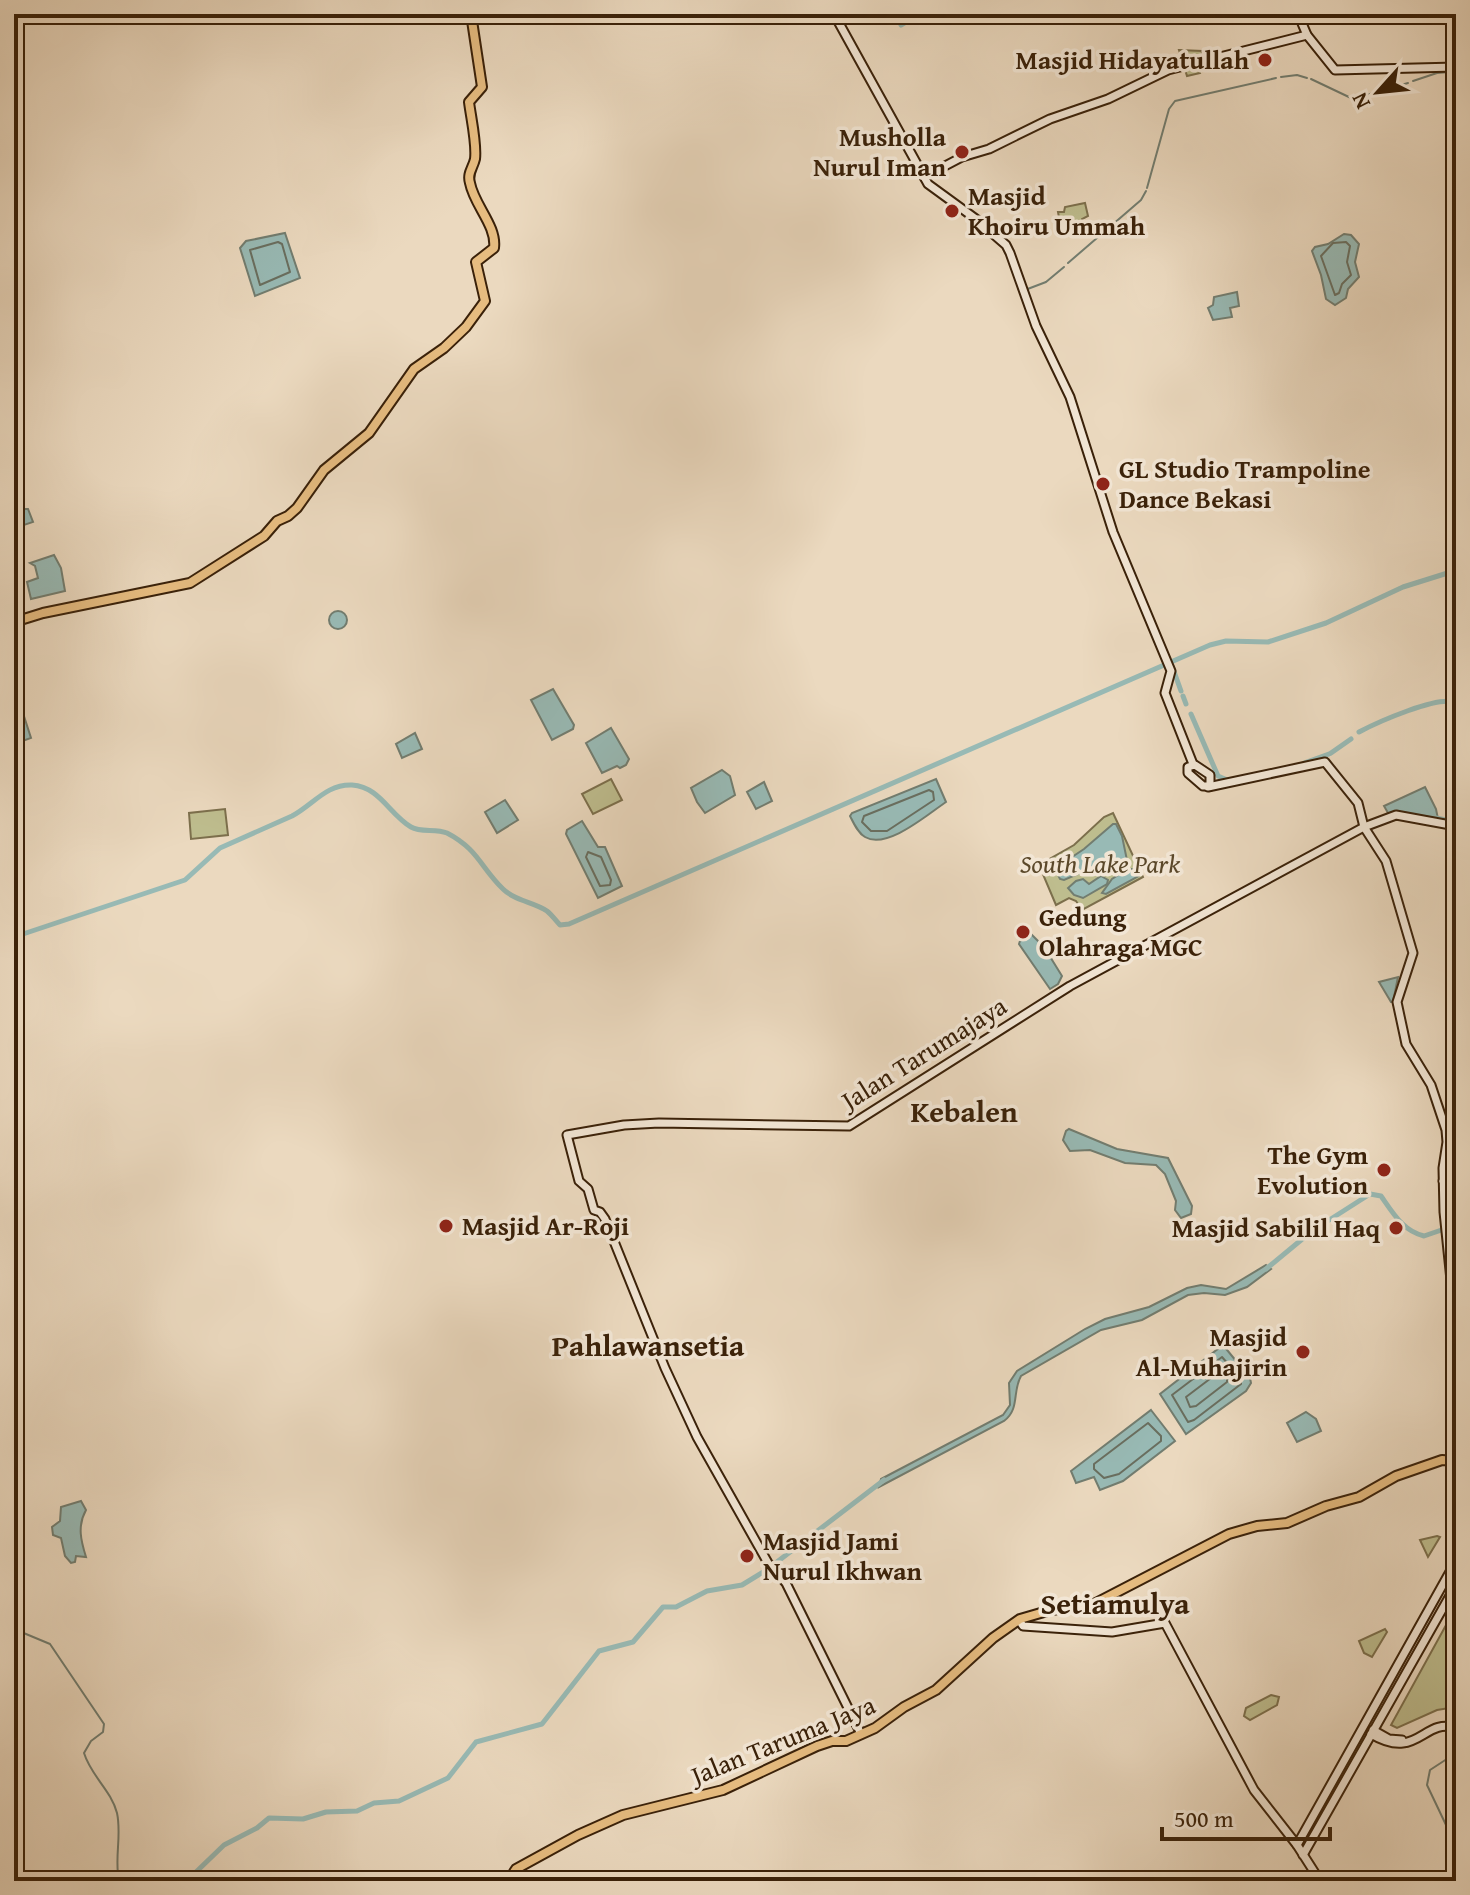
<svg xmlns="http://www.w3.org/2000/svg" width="1470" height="1895" font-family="'Gentium Book Plus',serif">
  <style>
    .green { fill: #bebd8e; stroke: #7c6f4c; stroke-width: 2 }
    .water { fill: #98bab5; stroke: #727d70; stroke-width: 2 }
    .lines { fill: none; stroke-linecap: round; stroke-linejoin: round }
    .shore { stroke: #696e5f; stroke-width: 2 }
    .stream { stroke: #727d70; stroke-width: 2 }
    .river { stroke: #98bab5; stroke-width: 5 }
    .secondary-casing { stroke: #3a2109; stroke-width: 11 }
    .primary-casing { stroke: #3a2109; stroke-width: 12 }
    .secondary { stroke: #f2e6d5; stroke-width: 7 }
    .primary { stroke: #e6bc80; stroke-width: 8 }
    .poi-dot { fill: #8f2418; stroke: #f2e6d5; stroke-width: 3 }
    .labels { text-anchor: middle; stroke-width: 7; stroke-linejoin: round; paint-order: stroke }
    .poi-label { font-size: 26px; font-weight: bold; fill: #3a2109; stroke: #f2e6d5; text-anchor: end }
    .park-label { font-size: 26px; font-style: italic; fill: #5b482a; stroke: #f2e6d5 }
    .street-label { font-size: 26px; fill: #3a2109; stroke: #f2e6d5 }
    .quarter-label { font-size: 30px; font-weight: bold; fill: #3a2109; stroke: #f2e6d5 }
  </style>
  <rect width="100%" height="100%" fill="#ebd9bf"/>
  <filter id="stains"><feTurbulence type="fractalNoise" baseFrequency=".0025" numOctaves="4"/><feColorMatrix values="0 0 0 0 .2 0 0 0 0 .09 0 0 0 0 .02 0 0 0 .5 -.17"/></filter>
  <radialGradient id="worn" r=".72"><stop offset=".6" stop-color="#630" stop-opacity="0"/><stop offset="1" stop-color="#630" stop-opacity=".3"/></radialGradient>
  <!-- green -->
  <g class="green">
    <polygon points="1179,50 1202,51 1201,60 1197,61 1200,73 1187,76"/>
    <polygon points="1085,203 1088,216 1082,219 1082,227 1061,228 1058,212 1064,212 1065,207"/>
    <polygon points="611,779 622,800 593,814 582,794"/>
    <polygon points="225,809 228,835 191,839 189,813"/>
    <polygon points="1113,813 1143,877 1082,910 1076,901 1069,898 1056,905 1039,865 1074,845 1104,817"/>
    <polygon points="1437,1536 1440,1537 1428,1557 1420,1540"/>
    <polygon points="1456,1607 1456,1707 1437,1710 1397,1728 1391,1725"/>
    <polygon points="1385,1629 1387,1632 1372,1657 1364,1653 1359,1641"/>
    <polygon points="1271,1695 1279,1697 1277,1705 1250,1720 1244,1716 1246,1708"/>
    <polygon points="1364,1732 1369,1735 1304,1851 1299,1846"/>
  </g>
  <!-- water -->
  <g class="water">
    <polygon points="285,233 300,278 255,296 240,248 246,241"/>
    <polygon points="1344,234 1351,235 1359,244 1355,262 1359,277 1348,289 1346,298 1335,305 1326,299 1321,275 1312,251 1315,247 1328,244"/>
    <polygon points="1237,292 1239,306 1230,308 1232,317 1213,320 1208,308 1213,305 1214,297"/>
    <polygon points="25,509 28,509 33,522 15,528 14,515"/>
    <polygon points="54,555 61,568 65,591 31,599 27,582 38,578 35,566 30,563"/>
    <circle cx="338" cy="620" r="9"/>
    <polygon points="553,689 574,725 573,729 552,740 531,700"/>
    <polygon points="22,710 31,738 17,743 14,733 14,713"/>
    <polygon points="611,728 629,759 626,765 620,768 617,766 602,773 586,743"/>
    <polygon points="415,733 422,749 402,758 396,744"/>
    <polygon points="722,770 730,776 735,795 705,813 697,802 691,788"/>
    <path d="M936,779L946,802C928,814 887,850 865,837C858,833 854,824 850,816L852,813Z"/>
    <polygon points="764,782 772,801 756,809 747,792"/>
    <polygon points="1425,787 1436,809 1438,819 1406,812 1388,813 1384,806"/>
    <polygon points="505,800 518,820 497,833 485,812"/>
    <polygon points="582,821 598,847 605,847 622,886 598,898 566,834 567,830"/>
    <polygon points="1113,824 1116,824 1122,836 1128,865 1124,868 1099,865 1064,880 1060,879 1056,871 1057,867 1084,849"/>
    <polygon points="1128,869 1134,869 1139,876 1106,894 1102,893 1112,879"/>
    <polygon points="1101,876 1108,880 1107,884 1083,898 1074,895 1068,888 1076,881 1083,879 1089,884"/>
    <polygon points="1031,934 1044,947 1062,976 1058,984 1050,989 1019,944 1020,941"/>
    <polygon points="1398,977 1393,1002 1391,1002 1379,982"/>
    <polygon points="1069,1129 1117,1149 1168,1158 1192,1206 1191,1214 1181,1218 1175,1210 1176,1201 1165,1174 1156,1165 1125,1163 1090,1150 1070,1151 1063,1140 1066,1131"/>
    <path d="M1266,1265L1271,1269L1247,1287L1225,1295L1204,1293L1188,1295L1142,1320L1101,1330L1021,1376C1012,1392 1020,1409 1004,1421L879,1487L881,1479L1003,1415L1010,1405L1009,1383L1017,1371L1085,1329L1105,1319L1149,1307L1187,1288L1201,1285L1226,1289Z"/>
    <polygon points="1223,1345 1250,1378 1251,1383 1246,1391 1186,1434 1160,1394"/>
    <polygon points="1151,1410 1175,1441 1123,1481 1100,1490 1094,1477 1076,1483 1071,1471"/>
    <polygon points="1306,1412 1316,1419 1321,1431 1297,1442 1287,1423"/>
    <path d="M81,1501L86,1510C77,1526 81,1541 86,1557L76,1556L75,1562L71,1563L65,1556L61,1538L53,1535L52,1527L60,1521L61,1507Z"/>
  </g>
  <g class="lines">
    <!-- shore -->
    <g class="shore">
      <polygon points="278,242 282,244 290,272 260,285 250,250"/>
      <polygon points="1346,242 1350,246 1347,262 1351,275 1342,284 1339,293 1335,295 1321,256 1333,243"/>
      <polygon points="929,790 933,792 934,800 887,831 871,831 862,822 864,816"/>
      <polygon points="588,852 601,857 611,880 610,885 600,886 586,857"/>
      <polygon points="1222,1357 1241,1379 1241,1384 1194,1420 1188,1422 1172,1395"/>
      <polygon points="1219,1372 1227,1377 1227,1382 1196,1406 1190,1407 1186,1397"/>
      <polygon points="1148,1423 1161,1436 1161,1441 1119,1474 1104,1478 1094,1469 1094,1464"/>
    </g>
    <!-- stream -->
    <g class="stream">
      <polyline points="1454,74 1456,74"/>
      <polyline points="1281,77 1297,75 1307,78"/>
      <polyline points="1311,79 1351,98"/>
      <polyline points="1413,81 1437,73 1450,72"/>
      <polyline points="1353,99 1408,83"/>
      <polyline points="1147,188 1169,109 1175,101 1276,78"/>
      <polyline points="1068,263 1141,200 1146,191"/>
      <polyline points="1025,290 1046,282 1064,267"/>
      <path d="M14,1629L50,1644L104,1724L103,1732L91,1741L84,1753C91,1776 111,1790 117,1813C122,1836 114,1858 119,1881"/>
      <polyline points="1456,1753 1430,1770 1427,1785 1456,1846"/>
    </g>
    <!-- river -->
    <g class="river">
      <polyline points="901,25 919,14"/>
      <polyline points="1172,666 1181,691"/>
      <polyline points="1183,696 1186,704"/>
      <polyline points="1191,714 1218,776 1227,780"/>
      <path d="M1359,732C1376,723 1440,694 1456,703"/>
      <polyline points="1331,753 1351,739"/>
      <polyline points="1304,763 1329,754"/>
      <polyline points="1406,812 1456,822"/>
      <path d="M14,937L185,880L220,848L292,816C313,805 326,784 352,785C380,787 389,814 411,827C421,833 436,828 447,833C478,849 481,868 503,889C515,901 534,902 547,911C552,915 556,921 560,925L569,924L1210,645L1226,641L1268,642L1326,623L1403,587L1454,571"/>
      <path d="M1266,1269L1312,1231L1370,1194L1381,1196C1393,1213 1403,1231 1424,1236L1456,1225"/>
      <polyline points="773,1565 884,1480"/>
      <polyline points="173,1881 195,1873 224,1845 257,1828 269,1818 303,1819 326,1812 357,1811 374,1803 399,1801 448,1778 476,1742 542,1724 599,1651 633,1642 663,1607 676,1607 707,1591 742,1585 765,1571"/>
    </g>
    <!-- secondary casing -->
    <g class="secondary-casing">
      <g id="secondary">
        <polyline points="834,14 928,184 976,219 1006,245 1010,253 1036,326 1070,397 1113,532 1171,671 1165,693 1193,764"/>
        <polyline points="1298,14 1307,35 1335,70 1456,67"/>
        <polyline points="924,177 962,157 989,149 1050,119 1108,99 1168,70 1307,35"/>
        <polygon points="1195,765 1210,775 1210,786 1203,786 1188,773 1188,767"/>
        <polyline points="1208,787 1325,762 1358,803 1364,827 1386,861 1413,953 1397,1002 1406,1044 1431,1085 1446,1130 1447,1142 1443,1168 1444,1212 1456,1329"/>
        <polyline points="1443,1181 1447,1184 1452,1181 1449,1156 1453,1142 1456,1140"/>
        <polyline points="1019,1620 1023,1626 1112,1632 1165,1623 1254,1790 1297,1845 1320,1881"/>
        <polyline points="1373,1730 1389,1739 1402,1740"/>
        <polyline points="861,1734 786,1583 768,1563 697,1437 665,1368 605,1219 600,1212 594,1210 588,1189 579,1181 567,1135 624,1125 659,1123 849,1126 1070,986 1364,827 1396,815 1456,826"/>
        <path d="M1371,1734C1418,1762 1423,1717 1456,1728"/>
        <polyline points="1297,1845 1456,1561"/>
        <polyline points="1303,1855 1456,1585"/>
      </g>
    </g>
    <!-- primary casing -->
    <g class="primary-casing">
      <g id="primary">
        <path d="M14,622L43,613L190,583L264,536L277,521L288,516L297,508L324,470L369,433L414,369L444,348L466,327L485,301L476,262L494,248C497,226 474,205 470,183C467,173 473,168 475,159C477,144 471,118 469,102L482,87L471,14"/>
        <polyline points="514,1881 514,1872 516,1869 578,1835 623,1815 723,1790 817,1746 832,1741 846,1741 875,1728 904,1707 936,1690 993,1638 1020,1619 1051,1610 1092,1605 1229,1534 1257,1526 1287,1523 1326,1506 1359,1497 1396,1476 1442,1460 1456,1461"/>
      </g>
    </g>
    <!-- secondary -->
    <use href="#secondary" class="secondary"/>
    <!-- primary -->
    <use href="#primary" class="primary"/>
  </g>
  <!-- markers -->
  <g class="poi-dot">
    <circle cx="1265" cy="60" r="8"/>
    <circle cx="962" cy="152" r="8"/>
    <circle cx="952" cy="211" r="8"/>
    <circle cx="1103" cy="484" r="8"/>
    <circle cx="1023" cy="932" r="8"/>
    <circle cx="1384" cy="1170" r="8"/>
    <circle cx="446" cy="1226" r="8"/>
    <circle cx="1396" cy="1228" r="8"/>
    <circle cx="1303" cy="1352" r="8"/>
    <circle cx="747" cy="1556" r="8"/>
  </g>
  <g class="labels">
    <!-- poi labels -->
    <g class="poi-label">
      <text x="1249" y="69">Masjid Hidayatullah</text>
      <text x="946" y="146">Musholla<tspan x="946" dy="30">Nurul Iman</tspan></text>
      <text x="968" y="205" text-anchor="start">Masjid<tspan x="968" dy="30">Khoiru Ummah</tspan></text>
      <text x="1119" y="478" text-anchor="start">GL Studio Trampoline<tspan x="1119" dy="30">Dance Bekasi</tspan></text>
      <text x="1039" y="926" text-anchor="start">Gedung<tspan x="1039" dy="30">Olahraga MGC</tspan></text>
      <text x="1368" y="1164">The Gym<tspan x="1368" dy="30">Evolution</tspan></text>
      <text x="462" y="1235" text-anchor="start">Masjid Ar-Roji</text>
      <text x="1380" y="1237">Masjid Sabilil Haq</text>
      <text x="1287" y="1346">Masjid<tspan x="1287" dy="30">Al-Muhajirin</tspan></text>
      <text x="763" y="1550" text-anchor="start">Masjid Jami<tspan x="763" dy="30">Nurul Ikhwan</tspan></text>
    </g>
    <!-- park labels -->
    <g class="park-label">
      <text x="1100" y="873">South Lake Park</text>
    </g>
    <!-- street labels -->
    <g class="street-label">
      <text transform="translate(924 1053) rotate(-32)" y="9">Jalan Tarumajaya</text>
      <text transform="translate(783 1740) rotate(-22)" y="9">Jalan Taruma Jaya</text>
    </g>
    <!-- quarter labels -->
    <g class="quarter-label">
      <text x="964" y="1122">Kebalen</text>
      <text x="648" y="1356">Pahlawansetia</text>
      <text x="1115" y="1614">Setiamulya</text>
    </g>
  </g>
  <!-- margin -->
  <rect width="1470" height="1895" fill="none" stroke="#ebd9bf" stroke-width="48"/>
  <rect x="16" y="16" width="1438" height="1863" fill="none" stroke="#3a2109" stroke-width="4"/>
  <rect x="24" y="24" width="1422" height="1847" fill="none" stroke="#3a2109" stroke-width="2"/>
  <!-- north arrow -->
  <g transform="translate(1378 92) rotate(243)" stroke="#f2e6d5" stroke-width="6" paint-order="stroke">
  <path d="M0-6L14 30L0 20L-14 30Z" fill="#3a2109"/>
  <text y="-12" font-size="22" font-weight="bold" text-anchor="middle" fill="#3a2109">N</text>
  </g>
  <!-- scale -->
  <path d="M1162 1827v12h168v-12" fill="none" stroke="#3a2109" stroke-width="4"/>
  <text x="1174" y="1827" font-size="24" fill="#3a2109" stroke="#f2e6d5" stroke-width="6" paint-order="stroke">500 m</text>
  <rect width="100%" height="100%" filter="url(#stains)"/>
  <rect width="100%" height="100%" fill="url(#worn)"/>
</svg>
